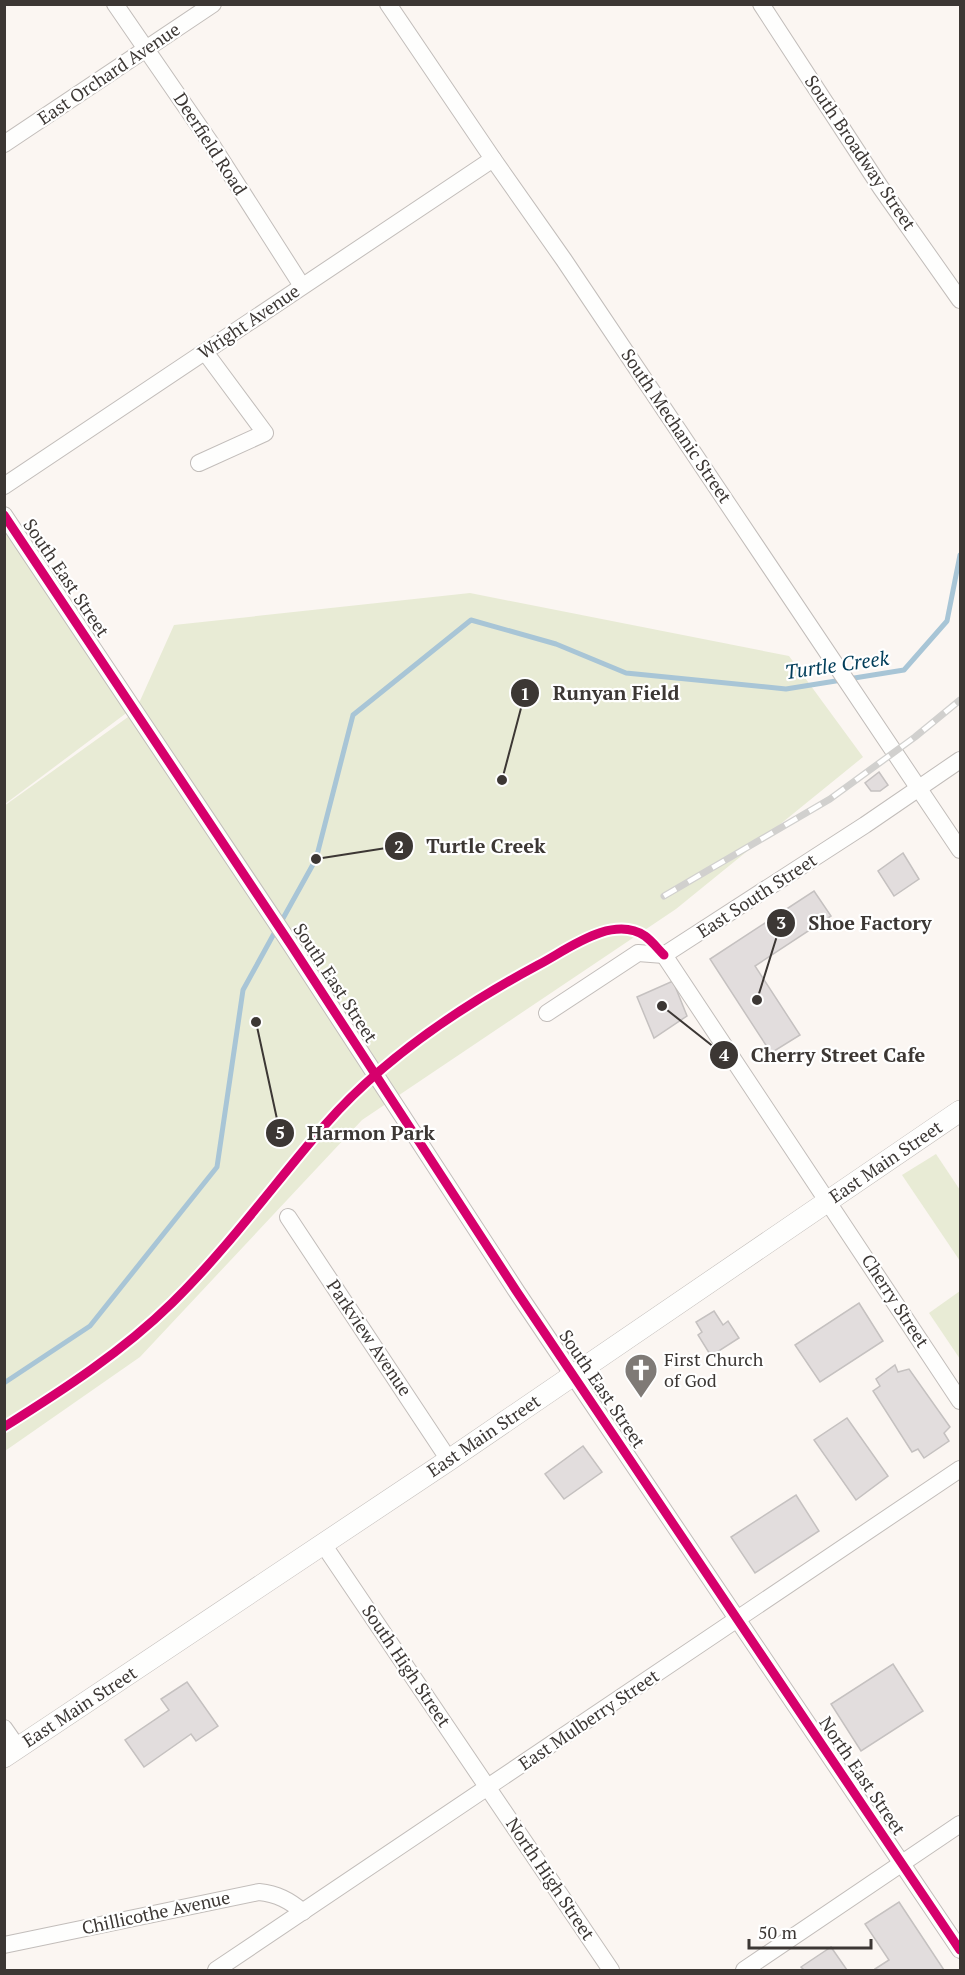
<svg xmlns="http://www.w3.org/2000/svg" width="965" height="1975" font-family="'PT Serif',serif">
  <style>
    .green { fill: #e8ebd5 }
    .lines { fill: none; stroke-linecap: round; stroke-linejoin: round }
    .stream { stroke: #a8c5d6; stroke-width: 5 }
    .building { fill: #e2dddd; stroke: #c5c1c0; stroke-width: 1.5 }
    .minor-casing { stroke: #c2bdba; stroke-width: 18 }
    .major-casing { stroke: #c2bdba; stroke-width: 22 }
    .minor { stroke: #fefefd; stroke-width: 16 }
    .major { stroke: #fefefd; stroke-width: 21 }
    .rail-casing { stroke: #d1d0ce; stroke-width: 7 }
    .rail { stroke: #fff; stroke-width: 4.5; stroke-dasharray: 14; stroke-linecap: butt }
    .cycleway-casing { stroke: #fff; stroke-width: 13 }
    .cycleway { stroke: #d6006c; stroke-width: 9 }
    .labels { text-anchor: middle; stroke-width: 4.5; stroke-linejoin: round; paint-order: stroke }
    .street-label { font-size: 18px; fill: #3c3734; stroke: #fff }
    .poi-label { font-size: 18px; fill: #3c3734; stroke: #fff; text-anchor: start }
    .water-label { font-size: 20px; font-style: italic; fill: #013d59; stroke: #fff }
    .leader { fill: none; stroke: #3c3734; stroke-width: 2 }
    .callout-dot { fill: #3c3734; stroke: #fff; stroke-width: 2 }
    .mark-label { font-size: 18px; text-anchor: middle; font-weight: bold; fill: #fff }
    .callout-label { font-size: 20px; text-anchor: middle; font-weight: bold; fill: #3c3734; stroke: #fff; stroke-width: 4.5; stroke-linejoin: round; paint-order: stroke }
  </style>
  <rect width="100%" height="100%" fill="#fbf6f2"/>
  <!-- green -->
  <g class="green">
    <polygon points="4,515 133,708 5,804 4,804"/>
    <polygon points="470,593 789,656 863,757 676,909 362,1120 140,1357 5,1451 4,806 135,712 174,625"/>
    <polygon points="936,1154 960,1190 960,1261 902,1175"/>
    <polygon points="960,1291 960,1359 929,1313"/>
  </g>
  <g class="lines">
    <!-- stream -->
    <g class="stream">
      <polyline points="281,922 316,859 353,715 471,620 556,644 626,673 786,689 904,670 947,621 960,555"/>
      <polyline points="4,1383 90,1326 217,1167 243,990 276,930"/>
    </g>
  </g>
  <!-- building -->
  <g class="building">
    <polygon points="879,772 888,785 880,791 871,791 865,783"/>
    <polygon points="903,853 919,879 894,896 878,871"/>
    <polygon points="814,891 831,916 755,966 800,1035 771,1053 710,959"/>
    <polygon points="673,981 687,1016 654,1038 637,997"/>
    <polygon points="859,1303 883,1341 820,1382 795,1345"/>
    <polygon points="714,1311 723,1325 728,1321 739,1338 711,1356 698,1335 702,1332 696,1322"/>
    <polygon points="895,1365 898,1372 909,1369 950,1427 944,1433 949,1441 924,1458 918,1449 912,1452 873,1391 880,1386 876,1379"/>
    <polygon points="847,1418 888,1476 856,1500 814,1440"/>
    <polygon points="583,1446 602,1472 564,1499 545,1474"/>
    <polygon points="796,1495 819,1531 755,1573 731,1537"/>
    <polygon points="893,1664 923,1711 861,1751 831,1704"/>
    <polygon points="187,1682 218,1726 196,1741 191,1734 144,1767 125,1740 169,1710 161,1699"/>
    <polygon points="899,1902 944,1970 876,1970 875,1969 889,1960 865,1924"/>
    <polygon points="831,1947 847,1970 804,1970 801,1967"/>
  </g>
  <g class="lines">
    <!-- minor casing -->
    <g class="minor-casing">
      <g id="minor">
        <polyline points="115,4 210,142 302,286"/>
        <polyline points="388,4 493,159 564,260 960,850"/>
        <polyline points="761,4 881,188 960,300"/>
        <polyline points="4,144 213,4"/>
        <polyline points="199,463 265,433 205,352"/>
        <polyline points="4,486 493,159"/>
        <polyline points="4,515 291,945 517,1292 960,1950"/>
        <polyline points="664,955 960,1401"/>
        <polyline points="547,1013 638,953 664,955 865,825 960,760"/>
        <polyline points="288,1217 449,1460"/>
        <polyline points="323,1544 611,1970"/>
        <polyline points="4,1728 18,1748"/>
        <path d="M4,1945L259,1892C277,1894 289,1900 303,1912"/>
        <polyline points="216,1970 960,1469"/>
        <polyline points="744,1970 960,1824"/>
      </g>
    </g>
    <!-- major casing -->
    <g class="major-casing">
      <polyline id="major" points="4,1757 449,1460 960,1111"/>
    </g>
    <!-- minor -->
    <use href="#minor" class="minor"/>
    <!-- major -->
    <use href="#major" class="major"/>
    <!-- rail casing -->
    <g class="rail-casing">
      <polyline id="rail" points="664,896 830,799 915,737 960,700"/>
    </g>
    <!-- rail -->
    <use href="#rail" class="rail"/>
    <!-- cycleway casing -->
    <g class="cycleway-casing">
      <g id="cycleway">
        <polyline points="4,515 291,945 517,1292 960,1950"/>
        <path d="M4,1427C63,1390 122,1352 172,1303C228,1248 274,1184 325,1125C383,1058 460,1007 538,965C567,950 612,914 645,936C652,941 658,949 664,955"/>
      </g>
    </g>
    <!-- cycleway -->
    <use href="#cycleway" class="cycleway"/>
  </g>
  <!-- icons -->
  <defs>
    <g id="church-pin" transform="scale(1.725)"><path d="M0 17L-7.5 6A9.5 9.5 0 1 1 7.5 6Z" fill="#7f7a76" stroke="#fff"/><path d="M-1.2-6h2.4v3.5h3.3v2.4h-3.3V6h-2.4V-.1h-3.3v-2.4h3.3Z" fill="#fff"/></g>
  </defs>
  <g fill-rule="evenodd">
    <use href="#church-pin" x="641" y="1370"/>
  </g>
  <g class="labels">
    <!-- street labels -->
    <g class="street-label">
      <text transform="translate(109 74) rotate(-34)" y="6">East Orchard Avenue</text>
      <text transform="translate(210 144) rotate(57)" y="6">Deerfield Road</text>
      <text transform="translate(860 153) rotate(56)" y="6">South Broadway Street</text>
      <text transform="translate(249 322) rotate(-34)" y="6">Wright Avenue</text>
      <text transform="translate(676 426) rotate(56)" y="6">South Mechanic Street</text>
      <text transform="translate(66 578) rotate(56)" y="6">South East Street</text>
      <text transform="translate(757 896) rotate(-33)" y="6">East South Street</text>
      <text transform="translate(335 983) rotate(57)" y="6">South East Street</text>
      <text transform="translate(886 1162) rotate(-34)" y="6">East Main Street</text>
      <text transform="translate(895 1301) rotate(57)" y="6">Cherry Street</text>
      <text transform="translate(369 1338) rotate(56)" y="6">Parkview Avenue</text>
      <text transform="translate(602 1389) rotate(56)" y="6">South East Street</text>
      <text transform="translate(484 1436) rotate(-34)" y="6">East Main Street</text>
      <text transform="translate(406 1666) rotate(56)" y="6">South High Street</text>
      <text transform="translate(80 1707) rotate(-33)" y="6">East Main Street</text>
      <text transform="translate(589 1720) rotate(-34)" y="6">East Mulberry Street</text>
      <text transform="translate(862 1776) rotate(56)" y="6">North East Street</text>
      <text transform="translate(550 1879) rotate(56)" y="6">North High Street</text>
      <text transform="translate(156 1913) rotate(-12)" y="6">Chillicothe Avenue</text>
    </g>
    <!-- poi labels -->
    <g class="poi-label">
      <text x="664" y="1366">First Church<tspan x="664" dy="21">of God</tspan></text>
    </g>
    <!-- water labels -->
    <g class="water-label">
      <text transform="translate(837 665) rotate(-8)" y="7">Turtle Creek</text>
    </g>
  </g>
  <!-- callouts -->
  <path class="leader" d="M502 780L525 693M316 859L399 846M757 1000L781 923M662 1006L724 1055M256 1022L280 1133"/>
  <g class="callout-dot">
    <circle cx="502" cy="780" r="6"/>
    <circle cx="316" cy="859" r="6"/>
    <circle cx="757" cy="1000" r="6"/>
    <circle cx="662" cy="1006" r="6"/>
    <circle cx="256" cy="1022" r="6"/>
    <circle cx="525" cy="693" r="15"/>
    <circle cx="399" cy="846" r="15"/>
    <circle cx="781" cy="923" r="15"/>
    <circle cx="724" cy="1055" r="15"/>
    <circle cx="280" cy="1133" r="15"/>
  </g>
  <g class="mark-label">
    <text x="525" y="700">1</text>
    <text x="399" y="853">2</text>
    <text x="781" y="929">3</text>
    <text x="724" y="1061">4</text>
    <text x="280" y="1139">5</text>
  </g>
  <g class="callout-label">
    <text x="616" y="700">Runyan Field</text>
    <text x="486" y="853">Turtle Creek</text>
    <text x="870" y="930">Shoe Factory</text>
    <text x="838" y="1062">Cherry Street Cafe</text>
    <text x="371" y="1140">Harmon Park</text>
  </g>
  <!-- border -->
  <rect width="965" height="1975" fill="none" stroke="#3c3734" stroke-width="12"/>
  <!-- scale -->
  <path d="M749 1939v9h122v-9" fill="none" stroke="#3c3734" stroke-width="3"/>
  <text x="758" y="1939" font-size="18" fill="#3c3734" stroke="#ffffff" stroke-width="4.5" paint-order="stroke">50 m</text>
</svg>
